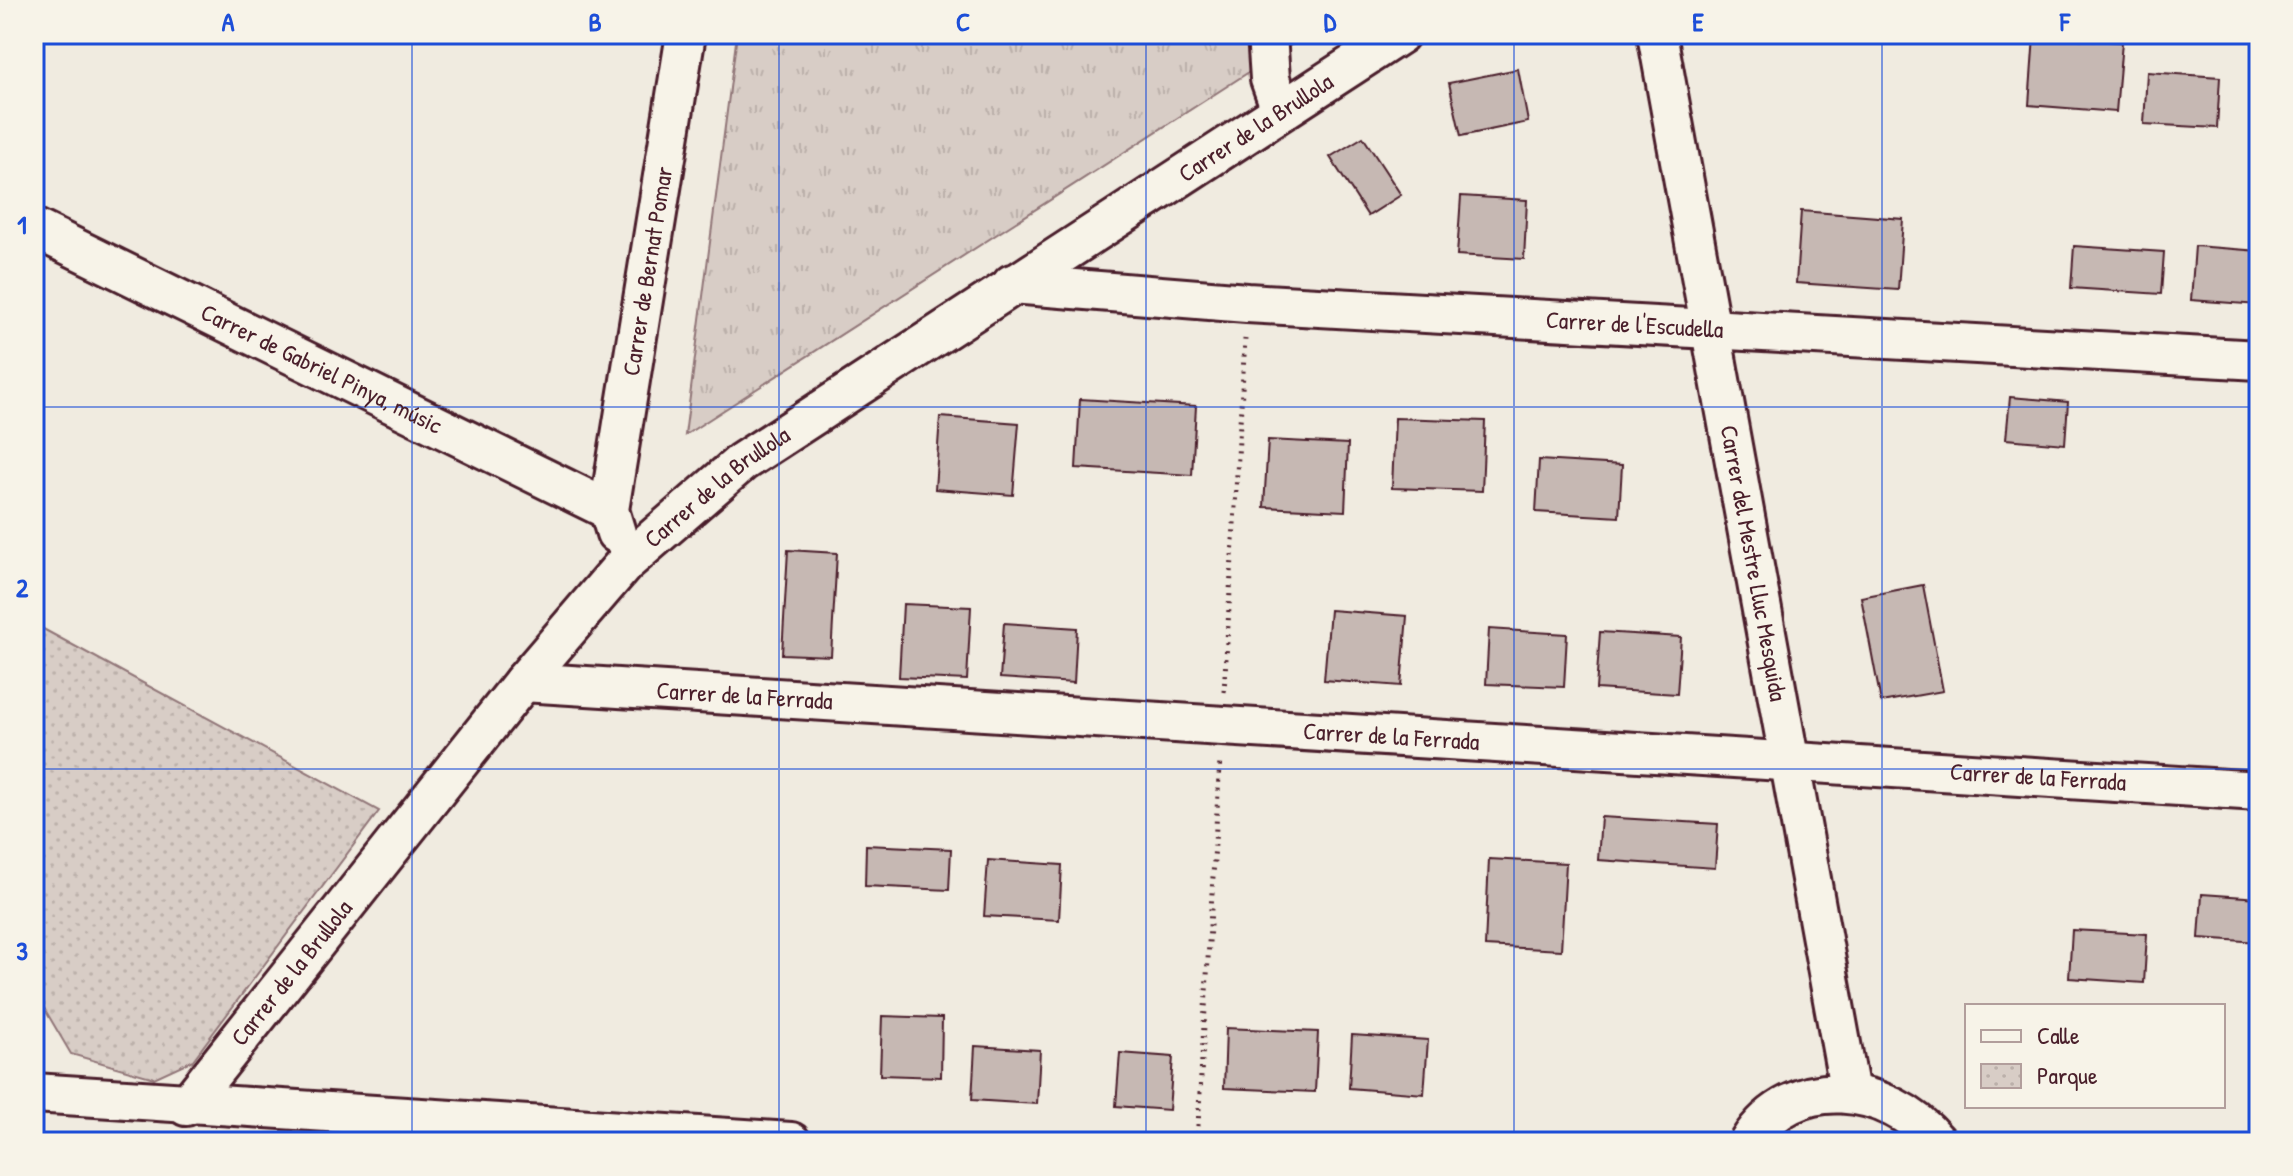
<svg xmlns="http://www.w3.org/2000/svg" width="2293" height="1176" font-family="'Patrick Hand',sans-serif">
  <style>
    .grass { fill: url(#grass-tufts); stroke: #917678; stroke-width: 2 }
    .park { fill: url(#park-dots); stroke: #917678; stroke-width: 2 }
    .building { fill: #c6b8b3; stroke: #4a1f2b; stroke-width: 2 }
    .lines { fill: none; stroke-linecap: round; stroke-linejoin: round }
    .minor-casing { stroke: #4a1f2b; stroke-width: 44 }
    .path { stroke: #4a1f2b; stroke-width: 5; stroke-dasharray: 2 6; stroke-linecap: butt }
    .minor { stroke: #f7f3e8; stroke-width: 38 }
    .grid { fill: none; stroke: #1d4ed8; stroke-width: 2; stroke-opacity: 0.55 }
    .labels { text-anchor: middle; stroke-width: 6; stroke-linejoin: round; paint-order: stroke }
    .street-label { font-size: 24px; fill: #4a1f2b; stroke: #f7f3e8 }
    .neatline { fill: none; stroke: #1d4ed8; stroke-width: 3 }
    .grid-label { font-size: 26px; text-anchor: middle; font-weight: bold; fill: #1d4ed8 }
  </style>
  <defs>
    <pattern id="grass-tufts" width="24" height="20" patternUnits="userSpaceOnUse" patternTransform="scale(2)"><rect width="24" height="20" fill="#d8cdc6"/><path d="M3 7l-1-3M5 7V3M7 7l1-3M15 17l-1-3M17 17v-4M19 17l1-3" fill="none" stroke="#bbb0aa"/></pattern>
    <pattern id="park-dots" width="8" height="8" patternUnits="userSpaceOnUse" patternTransform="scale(2)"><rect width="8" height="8" fill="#d8cdc6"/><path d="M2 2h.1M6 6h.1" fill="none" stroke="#bbb0aa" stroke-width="1.8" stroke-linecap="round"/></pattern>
  </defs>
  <rect width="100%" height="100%" fill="#f0ebe0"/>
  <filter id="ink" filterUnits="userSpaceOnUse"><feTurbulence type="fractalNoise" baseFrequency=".0125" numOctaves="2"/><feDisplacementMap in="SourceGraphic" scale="16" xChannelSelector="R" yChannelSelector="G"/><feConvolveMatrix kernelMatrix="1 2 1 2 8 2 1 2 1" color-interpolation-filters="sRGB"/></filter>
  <g filter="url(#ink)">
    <!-- grass -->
    <polygon class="grass" points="737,34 1308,34 685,435"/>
    <!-- park -->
    <polygon class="park" points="34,624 379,811 193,1060 154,1078 71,1054 34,991"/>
    <!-- building -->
    <g class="building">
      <polygon points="2034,36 2122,42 2116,112 2029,105"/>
      <polygon points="1518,69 1528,122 1461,136 1449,83"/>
      <polygon points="2147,72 2220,77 2217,128 2144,124"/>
      <polygon points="1363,137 1401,195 1368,216 1330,157"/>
      <polygon points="1461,196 1527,200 1524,259 1457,255"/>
      <polygon points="1801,211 1903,219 1898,290 1796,283"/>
      <polygon points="2074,246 2164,252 2161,294 2071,288"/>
      <polygon points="2195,246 2259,251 2259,305 2191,300"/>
      <polygon points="2010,397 2068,402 2065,444 2006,439"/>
      <polygon points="1080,399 1196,406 1192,475 1076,468"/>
      <polygon points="940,417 1019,423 1013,495 935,489"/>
      <polygon points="1395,418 1485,421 1482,491 1392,488"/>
      <polygon points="1268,440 1348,444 1345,511 1264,507"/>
      <polygon points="1539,460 1622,465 1619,517 1536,512"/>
      <polygon points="788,550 837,553 831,656 782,654"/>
      <polygon points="1923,585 1943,691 1881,702 1861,597"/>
      <polygon points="903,604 971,607 967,680 899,677"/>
      <polygon points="1330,610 1407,616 1401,686 1324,680"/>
      <polygon points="1004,623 1077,628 1074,683 1000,678"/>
      <polygon points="1489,629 1567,634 1564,687 1486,684"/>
      <polygon points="1600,632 1681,637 1677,694 1596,689"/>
      <polygon points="1601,817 1718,824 1715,868 1598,860"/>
      <polygon points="866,845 951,849 949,890 865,886"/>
      <polygon points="1489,859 1566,863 1561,950 1485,946"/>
      <polygon points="988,860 1062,865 1059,920 984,916"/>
      <polygon points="2202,894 2259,898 2259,942 2199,938"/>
      <polygon points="2072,930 2147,934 2144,983 2069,978"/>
      <polygon points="882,1016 942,1018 941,1077 880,1075"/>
      <polygon points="1226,1028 1318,1032 1315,1092 1224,1088"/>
      <polygon points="1352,1035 1428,1040 1424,1094 1349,1088"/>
      <polygon points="975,1046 1040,1050 1037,1104 972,1100"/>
      <polygon points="1120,1053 1173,1057 1169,1110 1116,1106"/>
    </g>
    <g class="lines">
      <!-- minor casing -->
      <g class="minor-casing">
        <g id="minor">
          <polyline points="1267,34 1270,79 1281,110"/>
          <path id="s1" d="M1657,34L1850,1093"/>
          <path id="s2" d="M34,228L609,510"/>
          <path id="s3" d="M1012,284L1247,303L2259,360"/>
          <path id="s4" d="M616,533L609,510L686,34"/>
          <path id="s5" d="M523,682L2259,791"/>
          <polyline points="34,1093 791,1142"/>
          <path id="s6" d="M186,1106L523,682L625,563L742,462L1400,34"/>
          <path d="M1749,1142C1793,1071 1889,1084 1937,1142"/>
        </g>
      </g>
      <!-- path -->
      <g class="path">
        <polyline points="1224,692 1245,339"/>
        <polyline points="1197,1142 1220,760"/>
      </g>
      <!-- minor -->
      <use href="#minor" class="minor"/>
    </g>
  </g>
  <!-- grid -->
  <path class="grid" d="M412,34V1142M779,34V1142M1146,34V1142M1514,34V1142M1882,34V1142M34,407H2259M34,769H2259"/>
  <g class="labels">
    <!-- street labels -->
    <g class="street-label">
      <text dy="8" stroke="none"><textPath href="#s6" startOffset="1466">Carrer de la Brullola</textPath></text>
      <text dy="8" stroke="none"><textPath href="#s4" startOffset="266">Carrer de Bernat Pomar</textPath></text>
      <text dy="8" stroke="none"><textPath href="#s3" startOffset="624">Carrer de l'Escudella</textPath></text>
      <text dy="8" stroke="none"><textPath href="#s2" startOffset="320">Carrer de Gabriel Pinya, músic</textPath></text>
      <text dy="8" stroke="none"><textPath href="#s6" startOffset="818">Carrer de la Brullola</textPath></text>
      <text dy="8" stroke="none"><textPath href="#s1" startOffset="538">Carrer del Mestre Lluc Mesquida</textPath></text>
      <text dy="8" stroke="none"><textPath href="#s5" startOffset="222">Carrer de la Ferrada</textPath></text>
      <text dy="8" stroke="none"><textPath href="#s5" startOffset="870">Carrer de la Ferrada</textPath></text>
      <text dy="8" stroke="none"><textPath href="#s5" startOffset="1518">Carrer de la Ferrada</textPath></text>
      <text dy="8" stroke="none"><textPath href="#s6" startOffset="170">Carrer de la Brullola</textPath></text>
    </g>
  </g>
  <!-- margin -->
  <rect width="2293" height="1176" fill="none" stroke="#f7f3e8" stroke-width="88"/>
  <!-- legend -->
  <rect x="1965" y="1004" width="260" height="104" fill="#f7f3e8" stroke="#b29e9c" stroke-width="2"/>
  <rect x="1981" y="1030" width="40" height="12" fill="#f7f3e8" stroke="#b29e9c" stroke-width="2"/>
  <text x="2037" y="1044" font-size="24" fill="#4a1f2b">Calle</text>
  <rect x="1981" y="1064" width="40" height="24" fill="url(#park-dots)" stroke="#b29e9c" stroke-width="2"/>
  <text x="2037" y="1084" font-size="24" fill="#4a1f2b">Parque</text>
  <rect x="44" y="44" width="2205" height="1088" class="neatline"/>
  <g class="grid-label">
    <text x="228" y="31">A</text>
    <text x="595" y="31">B</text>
    <text x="963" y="31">C</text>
    <text x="1330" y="31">D</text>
    <text x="1698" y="31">E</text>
    <text x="2065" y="31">F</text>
    <text x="22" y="234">1</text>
    <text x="22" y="597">2</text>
    <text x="22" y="960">3</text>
  </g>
</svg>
